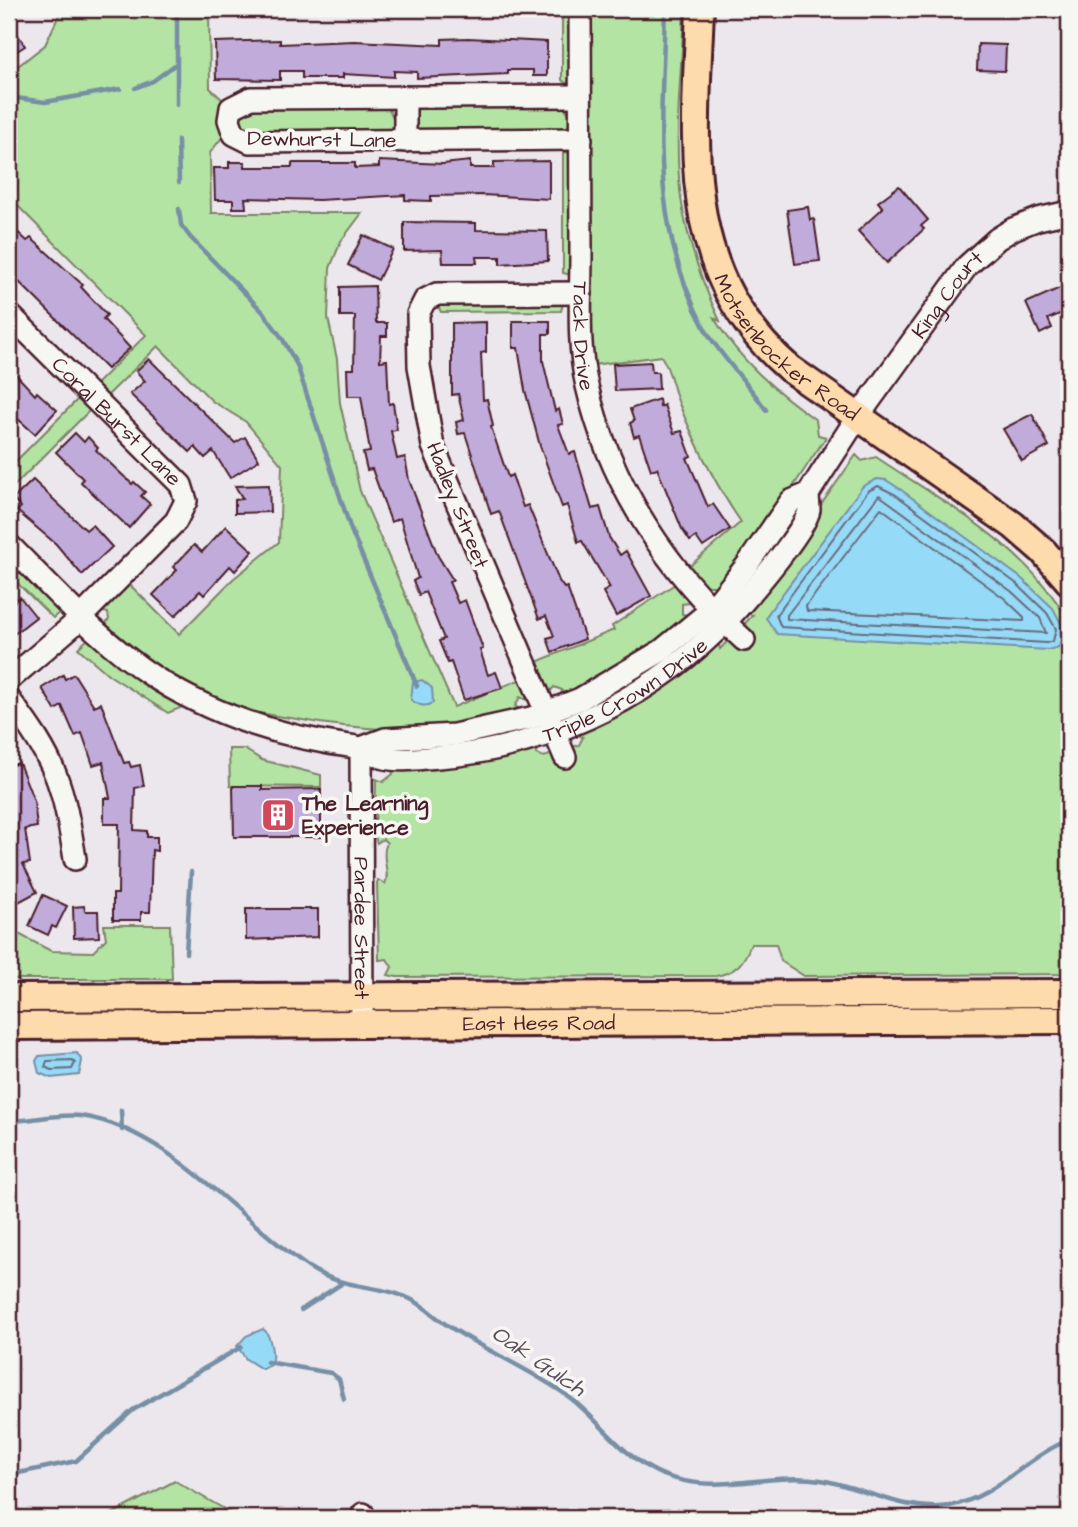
<svg xmlns="http://www.w3.org/2000/svg" width="1078" height="1527" font-family="'Architects Daughter',sans-serif">
  <style>
    .green { fill: #b3e4a4; stroke: #7e8268; stroke-width: 2 }
    .water { fill: #95daf7; stroke: #778fa5; stroke-width: 2 }
    .lines { fill: none; stroke-linecap: round; stroke-linejoin: round }
    .shore { stroke: #686a7d; stroke-width: 2 }
    .stream { stroke: #778fa5; stroke-width: 4.5 }
    .building { fill: #c0abda; stroke: #4a1f2b; stroke-width: 2 }
    .minor-casing { stroke: #4a1f2b; stroke-width: 26 }
    .major-casing { stroke: #4a1f2b; stroke-width: 32 }
    .minor { stroke: #f6f6f2; stroke-width: 21 }
    .major { stroke: #fedbac; stroke-width: 26 }
    .labels { text-anchor: middle; stroke-width: 7; stroke-linejoin: round; paint-order: stroke }
    .street-label { font-size: 21px; fill: #4a1f2b; stroke: #f6f6f2 }
    .poi-label { font-size: 21px; font-weight: bold; fill: #4a1f2b; stroke: #f6f6f2; text-anchor: start }
    .water-label { font-size: 23px; font-style: italic; fill: #5d4e5e; stroke: #f6f6f2 }
  </style>
  <rect width="100%" height="100%" fill="#ebe7ed"/>
  <filter id="ink" filterUnits="userSpaceOnUse"><feTurbulence type="fractalNoise" baseFrequency=".0143" numOctaves="2"/><feDisplacementMap in="SourceGraphic" scale="14" xChannelSelector="R" yChannelSelector="G"/><feConvolveMatrix kernelMatrix="1 2 1 2 8 2 1 2 1" color-interpolation-filters="sRGB"/></filter>
  <g filter="url(#ink)">
    <!-- green -->
    <g class="green">
      <path d="M62,9H209L210,88L225,102L218,116L223,136L210,153L211,213H362L341,241L330,268L328,318L337,359L340,403L360,491L454,707L521,679L527,700L520,697L515,706L522,710C447,736 368,733 291,718C273,715 252,713 234,707C185,689 143,658 104,626L109,619L108,613L100,611L128,583L179,634L233,579L279,542L282,465L246,422L212,401L158,346L105,398L94,386L146,335L9,197V73L45,45Z"/>
      <polygon points="562,9 570,9 570,77 567,84 562,80"/>
      <path d="M588,9H684C682,71 673,136 681,198C687,240 702,283 720,321L714,318C740,361 775,391 816,420L818,435L826,437L769,523L718,586H703L686,569L741,522C716,486 697,447 680,406C673,390 671,370 661,356L592,365Z"/>
      <polygon points="559,103 571,115 568,127 558,133 424,134 415,126 414,113 423,104"/>
      <polygon points="248,106 388,107 395,122 389,131 256,136 242,130 239,117"/>
      <polygon points="568,152 571,158 571,275 563,273 563,153"/>
      <polygon points="447,304 561,303 563,304 561,311 441,312 438,306"/>
      <polygon points="79,398 91,409 9,491 9,468"/>
      <path d="M856,455L862,461L876,457C946,504 1027,546 1069,622V974L804,976L781,961L776,944H751C744,962 737,972 716,976L397,977L388,975L392,967L387,959L379,960L377,883L378,880L385,884C391,873 380,857 387,843L383,839L377,843L375,837L376,779L383,782L393,774L390,766L538,745L536,754L544,757L579,745L583,737L575,734L718,641L720,649L753,615L745,613Z"/>
      <polygon points="9,558 61,611 53,618 9,575"/>
      <polygon points="675,584 690,603 682,604 682,614 690,615 660,644 561,698 562,690 554,687 549,693 534,663 614,630 612,626"/>
      <polygon points="89,638 185,706 168,713 109,675 78,648"/>
      <polygon points="229,749 244,749 262,760 321,775 321,787 230,786"/>
      <polygon points="104,925 170,925 172,979 9,979 9,929 51,951 93,952 106,939"/>
      <polygon points="175,1481 240,1518 104,1518"/>
    </g>
    <!-- water -->
    <g class="water">
      <polygon points="877,479 886,480 900,489 1021,578 1053,608 1064,629 1059,647 1048,650 777,634 766,618 769,612 863,486"/>
      <path d="M422,680L432,688L433,703C424,708 419,705 411,700L413,682Z"/>
      <polygon points="77,1053 82,1061 79,1075 51,1078 39,1073 36,1061 39,1056"/>
      <path d="M263,1329C271,1334 274,1356 271,1365L262,1369L246,1359L237,1346L246,1336Z"/>
    </g>
    <g class="lines">
      <!-- shore -->
      <g class="shore">
        <polygon points="878,486 896,495 1017,584 1047,613 1056,629 1053,641 1046,643 781,627 776,615 868,491"/>
        <polygon points="879,495 1011,591 1040,618 1046,633 787,619 787,615"/>
        <polygon points="881,508 1004,598 1024,617 1024,621 807,611 806,606"/>
        <polygon points="72,1060 75,1063 72,1069 51,1070 45,1067 47,1061"/>
      </g>
      <!-- stream -->
      <g class="stream">
        <polyline points="177,9 177,105"/>
        <path d="M665,9C662,122 648,224 705,329C721,357 748,383 766,410"/>
        <polyline points="135,88 153,81 176,64"/>
        <polyline points="9,97 45,102 120,89"/>
        <polyline points="178,140 179,182"/>
        <polyline points="179,209 181,225 190,237 263,312 282,338 297,365 351,530 417,686"/>
        <polyline points="186,953 191,872"/>
        <polyline points="121,1110 122,1130"/>
        <path d="M9,1121C32,1121 57,1113 81,1116C169,1129 238,1219 308,1267C345,1291 382,1283 416,1302C428,1309 438,1320 450,1327C488,1352 532,1370 569,1397C602,1422 626,1462 666,1476C718,1495 769,1472 821,1480C863,1487 905,1513 949,1506C998,1497 1025,1457 1069,1440"/>
        <polyline points="301,1310 341,1284"/>
        <polyline points="267,1362 331,1373 339,1379 344,1399"/>
        <polyline points="12,1474 13,1518"/>
        <polyline points="9,1475 76,1461 133,1410 241,1347"/>
      </g>
    </g>
    <!-- building -->
    <g class="building">
      <polygon points="9,21 25,46 9,56"/>
      <polygon points="468,38 547,42 547,76 533,76 533,70 508,70 508,74 417,78 417,72 394,71 394,77 343,74 343,78 302,78 302,71 280,71 280,80 216,79 215,42 280,40 280,44 354,41 442,45 442,39"/>
      <polygon points="978,44 1006,45 1005,71 977,70"/>
      <polygon points="379,161 443,164 470,161 470,168 494,168 494,162 549,161 549,199 483,195 431,196 431,201 405,200 405,195 319,200 245,198 246,208 233,208 233,200 215,200 214,168 229,168 229,162 245,162 245,167 292,167 292,163 355,163 355,168 379,167"/>
      <polygon points="899,186 928,220 921,226 924,229 887,263 858,231 883,208 878,202"/>
      <polygon points="808,207 810,220 814,219 820,261 795,264 787,210"/>
      <polygon points="404,222 476,223 476,230 547,231 548,261 500,264 500,257 476,257 477,263 443,263 442,250 404,251"/>
      <polygon points="9,224 27,241 31,238 83,285 81,287 107,315 103,319 130,348 107,369 9,272"/>
      <polygon points="363,235 393,249 378,280 348,265"/>
      <polygon points="1069,284 1069,310 1048,319 1052,328 1040,334 1026,303"/>
      <polygon points="375,286 376,323 387,323 387,336 381,336 380,361 387,360 389,404 393,403 397,430 391,431 397,459 405,457 409,480 438,556 453,580 449,582 458,603 465,600 483,649 480,650 488,675 496,672 502,688 464,700 451,662 448,663 439,641 444,639 425,592 419,595 413,581 418,578 400,518 391,522 372,469 367,470 363,453 370,452 361,396 348,396 347,369 354,369 355,316 340,316 340,287"/>
      <polygon points="513,321 550,321 550,334 543,334 543,361 555,411 559,409 563,424 558,425 569,454 575,452 592,509 600,507 609,537 620,555 626,551 651,596 616,616 603,592 610,588 582,541 578,542 567,505 562,507 540,446 525,390 518,348 513,348"/>
      <polygon points="486,322 486,352 481,353 483,400 487,399 493,426 491,427 508,477 512,475 523,507 528,505 559,581 564,588 567,587 585,639 552,652 547,638 554,636 546,616 539,619 499,511 491,514 465,433 458,434 456,422 464,420 458,394 452,395 452,323"/>
      <polygon points="149,359 235,443 245,437 259,460 230,478 213,451 205,458 195,447 190,452 130,394 145,381 136,371"/>
      <polygon points="651,362 652,372 658,372 659,389 615,391 613,364"/>
      <polygon points="9,367 35,395 37,392 57,410 35,434 9,411"/>
      <polygon points="659,399 660,407 664,405 674,433 682,431 691,456 687,458 708,507 713,504 730,529 703,547 696,537 690,541 682,529 657,468 651,470 639,435 634,437 630,423 634,421 630,409"/>
      <polygon points="1032,414 1049,446 1022,461 1003,429"/>
      <polygon points="75,433 84,442 88,437 98,448 96,450 132,484 134,482 145,492 141,496 150,504 129,528 81,482 83,479 56,452"/>
      <polygon points="33,480 86,530 92,525 112,547 82,575 56,544 17,511 21,507 13,499"/>
      <polygon points="269,485 270,512 235,513 235,500 243,499 235,486"/>
      <polygon points="226,526 253,551 235,571 230,566 204,595 200,591 175,616 153,595 177,570 173,567 194,545 202,552"/>
      <polygon points="20,597 36,617 9,638 9,606"/>
      <polygon points="74,674 94,706 101,703 124,763 129,762 131,767 140,765 144,786 135,788 134,830 147,831 147,837 157,837 157,851 152,850 150,912 141,912 141,920 113,920 113,894 118,894 119,824 104,824 104,798 110,798 103,762 93,765 82,733 75,736 62,706 55,710 42,688 63,675 65,679"/>
      <polygon points="19,763 34,801 37,827 25,829 30,863 23,864 37,892 9,907 9,766"/>
      <polygon points="233,786 262,786 262,790 321,789 321,837 234,837"/>
      <polygon points="43,895 67,906 56,928 52,926 48,935 29,926"/>
      <polygon points="84,906 85,911 98,911 99,937 74,938 73,907"/>
      <polygon points="246,909 318,909 318,937 246,940"/>
    </g>
    <g class="lines">
      <!-- minor casing -->
      <g class="minor-casing">
        <g id="minor">
          <path id="s1" d="M580,9C580,90 581,172 581,254C581,297 577,344 587,386C610,486 669,573 744,640"/>
          <polyline points="580,96 251,98 231,108 229,120 234,134 250,142 581,139"/>
          <polyline points="405,97 405,141"/>
          <path id="s2" d="M9,314L181,485L186,501L176,521L72,626L9,680"/>
          <path id="s3" d="M9,545C56,592 101,643 157,679C217,717 286,738 356,747C367,749 375,756 385,758C401,762 422,758 438,757C542,749 642,703 716,631C735,613 806,531 809,510C809,505 808,499 808,494"/>
          <path d="M9,699C56,761 63,783 75,859"/>
          <path id="s4" d="M361,748L385,739L454,735L531,718L580,699L661,651L712,609L747,565L791,501L808,494L857,418L967,266L997,239L1013,229L1038,219L1069,212"/>
          <path id="s5" d="M361,748L362,1023"/>
          <polyline points="565,757 433,446 419,366 418,314 425,300 437,294 581,293"/>
          <polyline points="363,1514 364,1518"/>
        </g>
      </g>
      <!-- major casing -->
      <g class="major-casing">
        <g id="major">
          <path id="s6" d="M700,9C695,143 677,272 790,369L1013,525L1043,551L1069,581"/>
          <polyline points="9,998 1069,993"/>
          <path id="s7" d="M9,1026L1069,1020"/>
        </g>
      </g>
      <!-- minor -->
      <use href="#minor" class="minor"/>
      <!-- major -->
      <use href="#major" class="major"/>
    </g>
  </g>
  <!-- icons -->
  <defs>
    <g id="building-square" transform="scale(1.75)"><rect x="-9" y="-9" width="18" height="18" rx="4" fill="#d1495b" stroke="#f6f6f2"/><path d="M-4-6H4V6H1V3H-1V6H-4ZM-2.5-4.3h1.7v1.8h-1.7ZM.8-4.3h1.7v1.8H.8ZM-2.5-1h1.7V.8h-1.7ZM.8-1h1.7V.8H.8Z" fill="#fff"/></g>
  </defs>
  <g fill-rule="evenodd">
    <use href="#building-square" x="278" y="815"/>
  </g>
  <g class="labels">
    <!-- street labels -->
    <g class="street-label">
      <text transform="translate(322 139) rotate(1)" y="7">Dewhurst Lane</text>
      <text dy="7" stroke="none"><textPath href="#s4" startOffset="782">King Court</textPath></text>
      <text dy="7" stroke="none"><textPath href="#s1" startOffset="327">Tack Drive</textPath></text>
      <text dy="7" stroke="none"><textPath href="#s6" startOffset="369">Motsenbocker Road</textPath></text>
      <text dy="7" stroke="none"><textPath href="#s2" startOffset="152">Coral Burst Lane</textPath></text>
      <text transform="translate(458 505) rotate(68)" y="7">Hadley Street</text>
      <text dy="7" stroke="none"><textPath href="#s3" startOffset="698">Triple Crown Drive</textPath></text>
      <text dy="7" stroke="none"><textPath href="#s5" startOffset="180">Pardee Street</textPath></text>
      <text dy="7" stroke="none"><textPath href="#s7" startOffset="530">East Hess Road</textPath></text>
    </g>
    <!-- poi labels -->
    <g class="poi-label">
      <text x="302" y="810">The Learning<tspan x="302" dy="24">Experience</tspan></text>
    </g>
    <!-- water labels -->
    <g class="water-label">
      <text transform="translate(539 1360) rotate(34)" y="8">Oak Gulch</text>
    </g>
  </g>
  <!-- margin -->
  <rect width="1078" height="1527" fill="none" stroke="#f6f6f2" stroke-width="35"/>
  <rect x="18" y="18" width="1043" height="1492" fill="none" stroke="#4a1f2b" stroke-width="2.5" filter="url(#ink)"/>
</svg>
